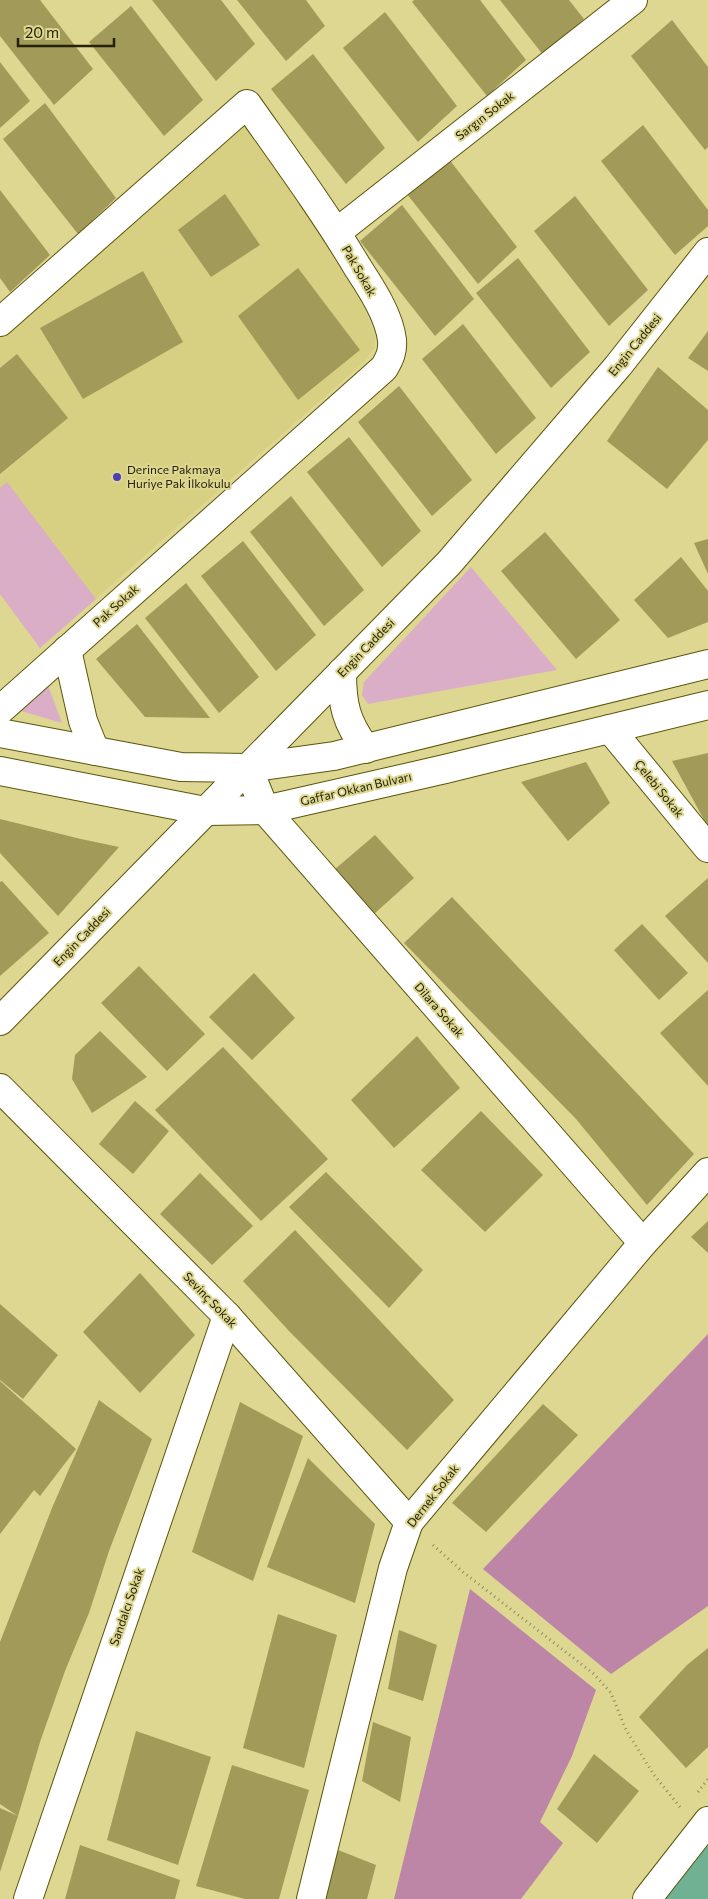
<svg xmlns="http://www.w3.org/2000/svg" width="708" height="1899" font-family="Commissioner,sans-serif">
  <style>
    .built { fill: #d7cf82 }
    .green { fill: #dbaec8 }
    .forest { fill: #bd85a6 }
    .water { fill: #6fb192 }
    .building { fill: #a19a58 }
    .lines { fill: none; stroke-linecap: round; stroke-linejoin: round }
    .minor-casing { stroke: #5c550b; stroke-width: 30 }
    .major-casing { stroke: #5c550b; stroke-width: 30 }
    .path { stroke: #908b57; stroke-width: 3; stroke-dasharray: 1 4; stroke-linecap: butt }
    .minor { stroke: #fff; stroke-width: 28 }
    .major { stroke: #fff; stroke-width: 28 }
    .poi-dot { fill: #4e3db4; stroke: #ddd792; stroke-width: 2 }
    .labels { text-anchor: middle; stroke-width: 4; stroke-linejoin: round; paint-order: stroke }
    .street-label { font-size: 12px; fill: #242105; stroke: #ddd792 }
    .poi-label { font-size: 12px; fill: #242105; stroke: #ddd792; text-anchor: start }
  </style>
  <rect width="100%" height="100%" fill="#ddd792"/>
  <!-- built -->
  <polygon class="built" points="245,122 324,233 359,293 375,336 374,348 365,361 40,648 0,594 0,336"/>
  <!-- green -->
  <g class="green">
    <polygon points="7,482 96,599 40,648 0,594 0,488"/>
    <polygon points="471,567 557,670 368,704 362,695 364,682"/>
    <polygon points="46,680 62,723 14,709"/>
  </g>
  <!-- forest -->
  <g class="forest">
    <polygon points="708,1334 708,1606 611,1674 483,1569"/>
    <polygon points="470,1589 596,1690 572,1756 540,1822 563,1843 521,1899 394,1899"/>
  </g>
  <!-- water -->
  <polygon class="water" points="708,1821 708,1899 647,1899"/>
  <!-- building -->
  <g class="building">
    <polygon points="0,0 40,0 93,69 54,105 0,36"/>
    <polygon points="152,0 221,0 255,44 216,81"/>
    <polygon points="237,0 306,0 325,26 286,61"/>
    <polygon points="414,0 480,0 526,60 487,96 412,2"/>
    <polygon points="500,0 569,0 584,19 544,56"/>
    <polygon points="131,6 203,100 164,136 89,42"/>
    <polygon points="385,12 457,106 418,142 343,48"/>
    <polygon points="672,20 708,67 708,147 705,150 631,56"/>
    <polygon points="313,54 385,148 346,184 271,89"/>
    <polygon points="0,62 30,101 0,128"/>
    <polygon points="45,103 116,198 78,234 3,139"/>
    <polygon points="643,125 708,210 708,226 675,255 601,161"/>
    <polygon points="445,154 517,247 478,284 403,189"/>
    <polygon points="0,190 50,255 10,292 0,278"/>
    <polygon points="225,194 260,245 211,277 178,230"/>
    <polygon points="575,196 648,290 609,326 534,231"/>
    <polygon points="402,205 474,299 435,336 360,241"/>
    <polygon points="518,258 590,352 551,388 476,293"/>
    <polygon points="298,268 360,350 298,400 238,316"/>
    <polygon points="143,271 183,342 83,399 40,328"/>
    <polygon points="463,324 536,418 496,454 422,359"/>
    <polygon points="708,331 708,371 688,358"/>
    <polygon points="17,354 68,418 0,474 0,368"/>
    <polygon points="658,367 708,410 708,440 667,489 607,441"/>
    <polygon points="399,386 472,480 432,516 358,422"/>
    <polygon points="349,437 421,531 382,567 307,472"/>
    <polygon points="291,496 364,590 324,626 250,532"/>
    <polygon points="545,532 620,620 576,659 501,571"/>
    <polygon points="708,539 708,574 694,543"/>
    <polygon points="243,541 316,635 276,671 201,576"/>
    <polygon points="681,557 708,591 708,622 668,638 634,600"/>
    <polygon points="186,583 259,677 219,713 145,618"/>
    <polygon points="137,624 210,718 145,717 96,659"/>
    <polygon points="708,753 708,827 672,761"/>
    <polygon points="586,762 610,803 568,841 521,782"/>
    <polygon points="0,819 81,839 119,847 58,916 0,853"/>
    <polygon points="375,835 414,878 374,914 334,870"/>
    <polygon points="708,878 708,963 665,916"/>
    <polygon points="2,881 49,933 0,976 0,882"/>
    <polygon points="452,897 694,1154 647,1205 576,1119 404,943"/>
    <polygon points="642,924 688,973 659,1000 614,950"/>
    <polygon points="139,966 205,1034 167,1071 101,1003"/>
    <polygon points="254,973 295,1018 252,1060 209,1017"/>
    <polygon points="708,990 708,1086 660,1033"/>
    <polygon points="100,1031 147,1077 92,1113 72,1079 75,1055"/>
    <polygon points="417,1036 460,1088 394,1148 351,1100"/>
    <polygon points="223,1047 328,1159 261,1221 155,1110"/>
    <polygon points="135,1101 169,1131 133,1174 99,1144"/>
    <polygon points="481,1111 543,1175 485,1232 421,1170"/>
    <polygon points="326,1172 423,1270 389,1308 289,1207"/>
    <polygon points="200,1173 253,1226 212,1265 160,1214"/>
    <polygon points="708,1221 708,1253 691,1237"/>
    <polygon points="295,1230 454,1400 407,1450 289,1331 243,1281"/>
    <polygon points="140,1273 195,1335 140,1393 83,1332"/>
    <polygon points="0,1304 58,1355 23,1399 0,1380"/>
    <polygon points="0,1381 76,1449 40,1496 34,1490 0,1534"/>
    <polygon points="99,1400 152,1439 109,1551 89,1613 65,1671 41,1739 18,1816 0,1872 0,1808 18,1816 0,1804 0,1642 52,1508"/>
    <polygon points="240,1402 303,1436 253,1581 192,1552"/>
    <polygon points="543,1404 578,1435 486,1532 452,1503"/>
    <polygon points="308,1458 375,1524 355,1603 267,1567"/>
    <polygon points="278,1614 337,1635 304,1768 243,1748"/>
    <polygon points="399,1630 437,1645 423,1701 388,1689"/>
    <polygon points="708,1648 708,1747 686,1768 639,1717 687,1665"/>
    <polygon points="373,1722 411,1737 400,1802 362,1781"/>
    <polygon points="136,1731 211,1757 178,1865 107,1840"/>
    <polygon points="594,1754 639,1791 597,1843 557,1809"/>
    <polygon points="232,1765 309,1790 279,1899 245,1899 196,1886"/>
    <polygon points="80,1845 180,1880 175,1899 65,1899"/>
    <polygon points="338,1850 376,1865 367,1899 324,1899"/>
  </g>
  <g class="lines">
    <!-- minor casing -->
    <g class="minor-casing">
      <g id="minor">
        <polyline points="337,232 633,0"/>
        <path d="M0,322L247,104C285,158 324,211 358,268C371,288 389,315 392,340C393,351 390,358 384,368L0,710"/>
        <polyline points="67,650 83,721 95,751"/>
        <path d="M342,672C342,705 346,722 366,749"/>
        <polyline points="610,729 708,848"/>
        <polyline points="248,768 265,810 643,1243"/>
        <polyline points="0,1021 449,563 618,366 708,252"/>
        <polyline points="0,1088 227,1316 409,1522"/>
        <polyline points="28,1899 227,1316"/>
        <polyline points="311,1899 393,1568 409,1522 643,1243 708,1172"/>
        <polyline points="647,1899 708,1821"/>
      </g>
    </g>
    <!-- major casing -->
    <g class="major-casing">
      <g id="major">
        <polyline points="0,733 181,767 248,768 334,756 708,664"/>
        <polyline points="0,771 205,811 265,810 445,769 708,705"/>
      </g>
    </g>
    <!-- path -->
    <g class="path">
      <polyline points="433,1545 463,1572 594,1674 611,1693 626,1730 654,1775 680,1807"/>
      <polyline points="698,1792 708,1779"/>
    </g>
    <!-- minor -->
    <use href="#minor" class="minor"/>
    <!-- major -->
    <use href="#major" class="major"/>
  </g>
  <!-- markers -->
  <circle class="poi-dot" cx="117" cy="477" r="5"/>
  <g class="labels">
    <!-- street labels -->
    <g class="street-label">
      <text transform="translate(485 116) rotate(-38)" y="4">Sargın Sokak</text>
      <text transform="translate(359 271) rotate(60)" y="4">Pak Sokak</text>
      <text transform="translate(635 345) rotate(-51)" y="4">Engin Caddesi</text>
      <text transform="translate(116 606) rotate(-42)" y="4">Pak Sokak</text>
      <text transform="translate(366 648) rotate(-46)" y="4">Engin Caddesi</text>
      <text transform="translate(356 789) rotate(-13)" y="4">Gaffar Okkan Bulvarı</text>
      <text transform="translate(659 789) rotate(51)" y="4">Çelebi Sokak</text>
      <text transform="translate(82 937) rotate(-46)" y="4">Engin Caddesi</text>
      <text transform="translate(439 1010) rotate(49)" y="4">Dilara Sokak</text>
      <text transform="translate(210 1300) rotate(46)" y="4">Sevinç Sokak</text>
      <text transform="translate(433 1496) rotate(-52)" y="4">Dernek Sokak</text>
      <text transform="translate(127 1607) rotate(-71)" y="4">Sandalcı Sokak</text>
    </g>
    <!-- poi labels -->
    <g class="poi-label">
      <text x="127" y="474">Derince Pakmaya<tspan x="127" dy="14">Huriye Pak İlkokulu</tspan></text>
    </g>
  </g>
  <!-- scale -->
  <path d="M18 38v8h96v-8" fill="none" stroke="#242105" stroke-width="2.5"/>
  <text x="25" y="38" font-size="15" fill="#242105" stroke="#ddd792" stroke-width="4" paint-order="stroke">20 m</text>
</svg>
